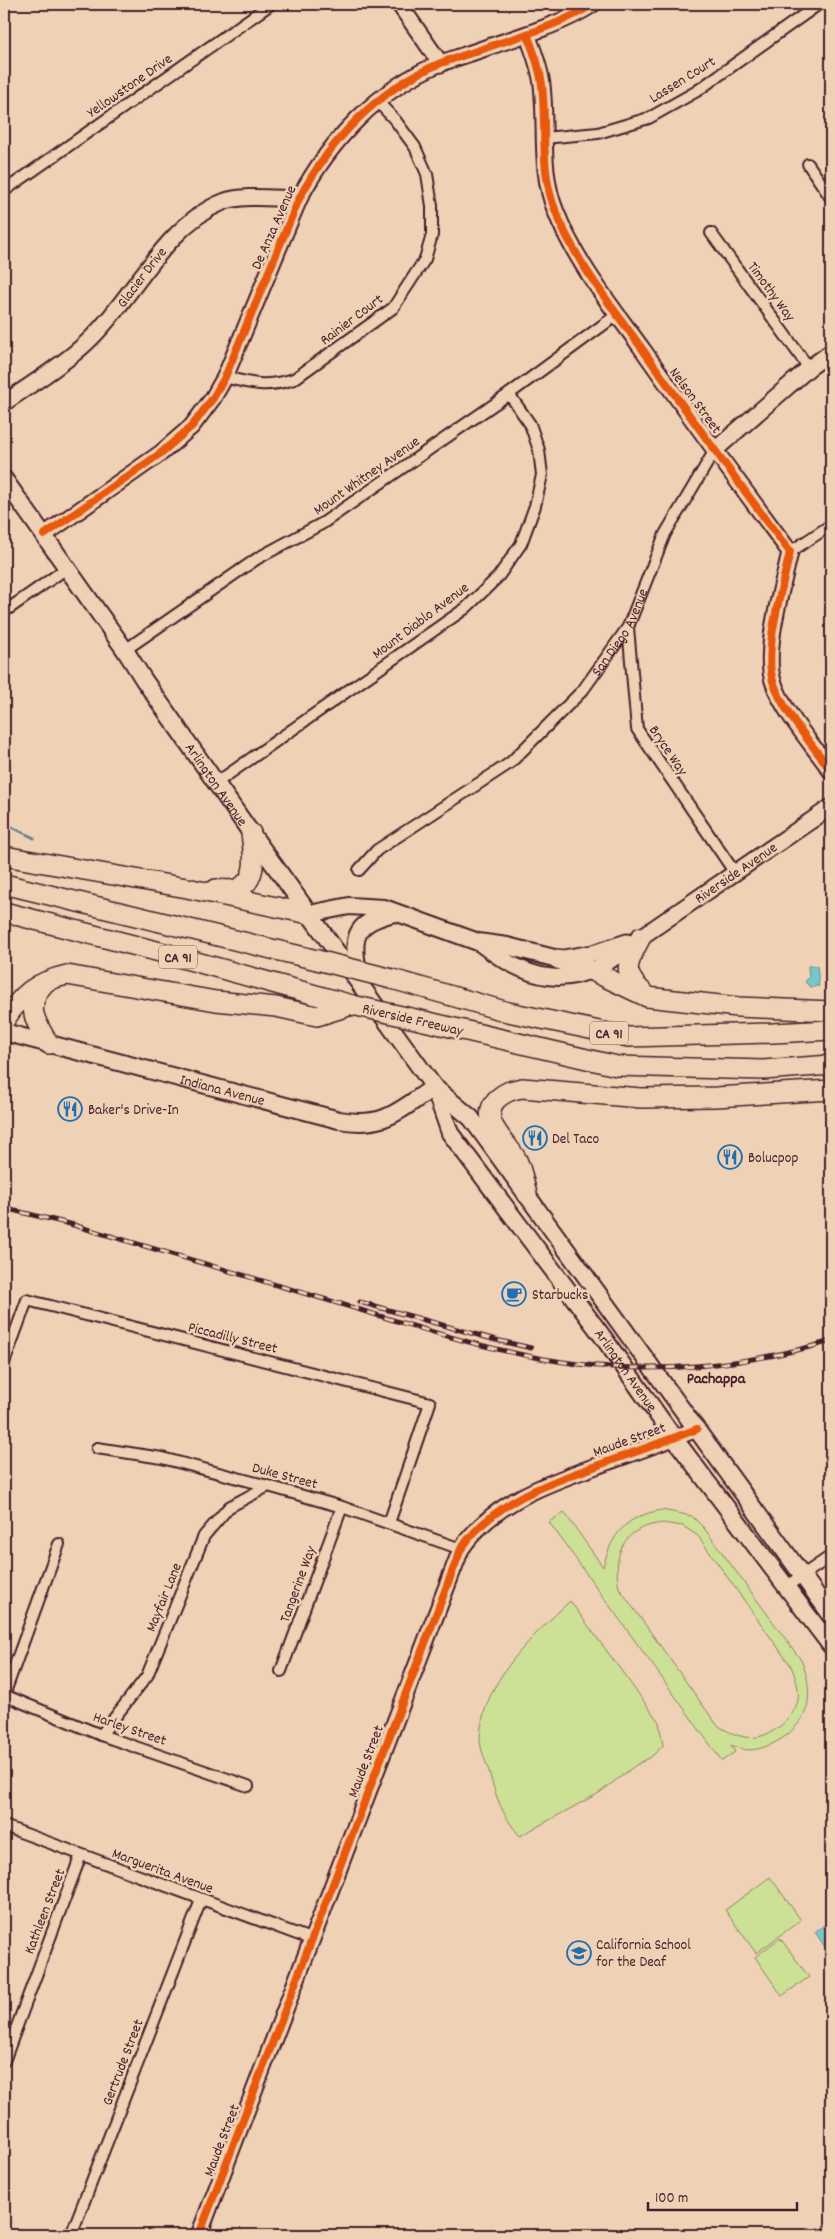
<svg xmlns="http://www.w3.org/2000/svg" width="835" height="2239" font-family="Dekko,sans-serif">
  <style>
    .green { fill: #cce196; stroke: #8b8060; fill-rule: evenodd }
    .water { fill: #77c8cd; stroke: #65848c }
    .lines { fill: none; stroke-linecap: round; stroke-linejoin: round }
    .stream { stroke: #65848c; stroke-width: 3 }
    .street-casing { stroke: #4a1f2b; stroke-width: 14 }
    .secondary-casing { stroke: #4a1f2b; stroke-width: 19 }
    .primary-casing { stroke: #4a1f2b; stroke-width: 20 }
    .highway-casing { stroke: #4a1f2b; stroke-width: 22 }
    .street { stroke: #efd2b5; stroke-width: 10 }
    .secondary { stroke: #efd2b5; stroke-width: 15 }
    .primary { stroke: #efd2b5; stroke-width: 16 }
    .highway { stroke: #efd2b5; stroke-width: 19 }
    .rail-casing { stroke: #4a1f2b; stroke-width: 5 }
    .rail { stroke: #efd2b5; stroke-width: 3; stroke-dasharray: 9; stroke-linecap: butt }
    .highway-bridge-casing { stroke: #4a1f2b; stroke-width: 22; stroke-linecap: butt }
    .highway-bridge { stroke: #efd2b5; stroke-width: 19 }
    .cycleway-casing { stroke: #efd2b5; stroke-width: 11 }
    .cycleway { stroke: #e8590c; stroke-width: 8 }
    .labels { text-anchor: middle; stroke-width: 5; stroke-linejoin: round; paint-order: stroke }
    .shield { fill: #efd2b5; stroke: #7c5554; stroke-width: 1 }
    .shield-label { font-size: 14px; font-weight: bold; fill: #4a1f2b }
    .street-label { font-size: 15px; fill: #4a1f2b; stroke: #efd2b5 }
    .poi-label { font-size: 15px; fill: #4a1f2b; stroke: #efd2b5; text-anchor: start }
    .neighbourhood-label { font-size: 16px; font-weight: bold; fill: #4a1f2b; stroke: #efd2b5 }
  </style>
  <rect width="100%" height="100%" fill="#efd2b5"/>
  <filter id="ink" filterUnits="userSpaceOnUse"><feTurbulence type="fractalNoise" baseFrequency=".02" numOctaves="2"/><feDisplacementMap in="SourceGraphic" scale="10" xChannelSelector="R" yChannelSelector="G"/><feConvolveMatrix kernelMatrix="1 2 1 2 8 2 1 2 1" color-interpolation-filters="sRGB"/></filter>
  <g filter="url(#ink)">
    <!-- green -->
    <g class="green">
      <path d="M662,1510L692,1516L704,1528L801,1660C807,1674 810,1687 808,1702C805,1727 774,1749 749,1750C743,1750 736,1747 731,1745L735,1752L722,1761L549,1522L564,1512L603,1567C612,1533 626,1516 662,1510ZM663,1523L683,1526L698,1536L791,1666C795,1677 800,1688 798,1700C793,1721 767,1741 745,1737C735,1735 726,1731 717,1725L619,1588C612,1551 625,1527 663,1523Z"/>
      <path d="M570,1601L659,1722L663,1746L651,1757L636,1765L599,1793L520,1836C504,1818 496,1798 490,1775C487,1764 480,1750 480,1738C482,1681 532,1637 570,1601Z"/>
      <polygon points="770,1877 801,1920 756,1953 725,1910"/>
      <polygon points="780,1938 809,1977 782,1996 755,1957"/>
    </g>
    <!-- water -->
    <g class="water">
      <polygon points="808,966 817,966 819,986 810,987 805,982 809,977"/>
      <polygon points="831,1920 831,1956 815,1932"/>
    </g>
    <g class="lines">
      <!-- stream -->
      <polyline class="stream" points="4,823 34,838"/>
      <!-- street casing -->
      <g class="street-casing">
        <g id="street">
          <polyline points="544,138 598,133 649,118 697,91 819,4"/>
          <polyline points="808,164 831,198"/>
          <polyline points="4,191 271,4"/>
          <polyline points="711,233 809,368"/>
          <path d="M225,377C252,384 267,388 294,379L393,308L425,259L432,235V206L427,174L415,147L395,120L378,102"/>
          <polyline points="790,552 831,525"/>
          <polyline points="4,612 67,568"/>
          <polyline points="628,627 637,729 735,873"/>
          <polyline points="125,650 258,558 323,523 509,394 618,314"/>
          <polyline points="216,783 466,608 498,577 521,544 535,506 542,475 539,450 530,424 509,394"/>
          <path id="s1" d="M359,870L377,850L510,763L583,690L628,627L665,534L715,450"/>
          <polyline points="4,1363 27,1300 430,1403 389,1523"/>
          <polyline points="97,1448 162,1458 268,1486 342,1507 461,1549"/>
          <polyline points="787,1586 831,1556"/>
          <polyline points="281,1671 342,1507"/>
          <polyline points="4,1695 101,1735 248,1786"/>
          <polyline points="4,1695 59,1544"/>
          <polyline points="101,1735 147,1676 204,1536 229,1507 268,1486"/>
          <polyline points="4,1826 313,1940"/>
          <polyline points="4,2061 81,1855"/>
          <polyline points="71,2235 201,1900"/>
        </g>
      </g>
      <!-- secondary casing -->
      <g class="secondary-casing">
        <g id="secondary">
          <polyline points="399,4 441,64"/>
          <path d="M527,34C533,50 540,67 542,85C547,127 539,171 556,212C575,261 612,307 643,350C691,418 740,485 790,552C783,585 763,650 773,681C784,714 811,742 831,771"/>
          <path id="s2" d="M4,403C30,385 60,367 84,345C131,303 163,226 223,202C242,194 278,199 299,199"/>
          <polyline points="715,450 809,368 831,352"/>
          <path d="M44,535L161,453L192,426L213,398L225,377L299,199C330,140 378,89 441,63C458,57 475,52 491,46C524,35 565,23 593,4"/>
          <path id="s3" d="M478,942C540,990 581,990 641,937L831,807"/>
          <polyline points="558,959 593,953 627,942"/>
          <path d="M199,2235L461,1549C493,1502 548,1483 599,1465C632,1453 664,1442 697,1429"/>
        </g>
      </g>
      <!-- primary casing -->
      <g class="primary-casing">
        <g id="primary">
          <path id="s4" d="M4,479L125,650L144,680L251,833L434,1087L471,1118L831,1615"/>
          <polyline points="309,914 349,906 384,908 478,942 507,946 558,959"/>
          <path d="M359,978C352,938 351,923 395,913"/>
          <path id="s5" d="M4,1032L339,1120C385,1128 398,1111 434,1087"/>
          <path id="s6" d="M434,1087L450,1133L603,1337L674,1438L831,1646"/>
        </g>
      </g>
      <!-- highway casing -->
      <g class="highway-casing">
        <g id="highway">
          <polyline points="4,856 187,888 309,914"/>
          <polyline points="4,884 317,960"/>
          <path d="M216,889C222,889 230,891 236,889C260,882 253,851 251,833"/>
          <polyline points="4,912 164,953 352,1005"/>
          <path d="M641,937C627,965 620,971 645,994"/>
          <polyline points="558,959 590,970 647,997 738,1007 831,1011"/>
          <polyline points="392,979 508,1012 628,1037 773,1033 831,1030"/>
          <path d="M45,983C24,1005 35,1022 49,1044"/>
          <polyline points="420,1020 617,1066 763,1070 831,1065"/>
          <path d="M4,1021C22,994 35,982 67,975L216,1001L276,1007L317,1016L352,1005"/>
          <path d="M527,1194C524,1183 522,1170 517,1160C508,1142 477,1120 497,1099C505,1092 511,1090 522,1088L641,1098L716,1097L831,1090"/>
        </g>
      </g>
      <!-- street -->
      <use href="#street" class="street"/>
      <!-- secondary -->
      <use href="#secondary" class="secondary"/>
      <!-- primary -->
      <use href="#primary" class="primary"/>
      <!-- highway -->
      <use href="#highway" class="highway"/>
      <!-- rail casing -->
      <g class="rail-casing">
        <g id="rail">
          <path d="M4,1208L70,1224C158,1250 246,1276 334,1302C414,1326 495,1354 578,1364C662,1374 750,1365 831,1341"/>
          <polyline points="360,1302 496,1340 531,1348"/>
        </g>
      </g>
      <!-- rail -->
      <use href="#rail" class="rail"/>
      <!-- highway-bridge casing -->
      <g class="highway-bridge-casing">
        <g id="highway-bridge">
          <polyline points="317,960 392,979"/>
          <polyline points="352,1005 420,1020"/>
        </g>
      </g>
      <!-- highway-bridge -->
      <use href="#highway-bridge" class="highway-bridge"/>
      <!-- cycleway casing -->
      <g class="cycleway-casing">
        <g id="cycleway">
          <path d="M527,34C533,50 540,67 542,85C547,127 539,171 556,212C575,261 612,307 643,350C691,418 740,485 790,552C783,585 763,650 773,681C784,714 811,742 831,771"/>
          <path d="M44,535L161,453L192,426L213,398L225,377L299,199C330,140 378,89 441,63C458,57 475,52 491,46C524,35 565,23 593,4"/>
          <path d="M199,2235L461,1549C493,1502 548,1483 599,1465C632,1453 664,1442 697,1429"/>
        </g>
      </g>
      <!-- cycleway -->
      <use href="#cycleway" class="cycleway"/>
    </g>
  </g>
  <!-- icons -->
  <defs>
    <g id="restaurant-ring" transform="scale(1.25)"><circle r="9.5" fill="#efd2b5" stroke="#1f6fb2" stroke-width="1.5"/><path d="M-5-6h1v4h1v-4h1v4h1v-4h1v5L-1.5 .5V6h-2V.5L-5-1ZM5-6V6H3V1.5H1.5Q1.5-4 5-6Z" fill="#1f6fb2"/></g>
    <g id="cafe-ring" transform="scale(1.25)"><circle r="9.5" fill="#efd2b5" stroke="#1f6fb2" stroke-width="1.5"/><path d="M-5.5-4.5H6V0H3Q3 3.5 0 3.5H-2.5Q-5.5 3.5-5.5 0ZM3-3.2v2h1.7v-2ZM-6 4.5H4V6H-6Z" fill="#1f6fb2"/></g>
    <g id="school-ring" transform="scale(1.25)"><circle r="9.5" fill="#efd2b5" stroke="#1f6fb2" stroke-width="1.5"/><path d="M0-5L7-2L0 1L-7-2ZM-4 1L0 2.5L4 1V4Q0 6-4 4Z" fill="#1f6fb2"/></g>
  </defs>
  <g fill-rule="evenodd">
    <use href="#restaurant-ring" x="70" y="1109"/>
    <use href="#restaurant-ring" x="535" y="1138"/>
    <use href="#restaurant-ring" x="730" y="1157"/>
    <use href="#cafe-ring" x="514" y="1294"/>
    <use href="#school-ring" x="579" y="1953"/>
  </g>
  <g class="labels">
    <!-- shield labels -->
    <g class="shield">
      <rect x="159" y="945.5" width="38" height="23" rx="4"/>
      <rect x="590" y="1021.5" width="38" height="23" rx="4"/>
    </g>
    <g class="shield-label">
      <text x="178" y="962">CA 91</text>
      <text x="609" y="1038">CA 91</text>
    </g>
    <!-- street labels -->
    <g class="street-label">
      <text transform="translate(682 79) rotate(-32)" y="5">Lassen Court</text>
      <text transform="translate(129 85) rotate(-35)" y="5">Yellowstone Drive</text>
      <text transform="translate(273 227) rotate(-66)" y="5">De Anza Avenue</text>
      <text dy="5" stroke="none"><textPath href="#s2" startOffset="188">Glacier Drive</textPath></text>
      <text transform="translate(772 291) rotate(54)" y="5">Timothy Way</text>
      <text transform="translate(351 319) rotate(-37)" y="5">Rainier Court</text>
      <text transform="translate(696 400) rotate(54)" y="5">Nelson Street</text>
      <text transform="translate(366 475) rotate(-35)" y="5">Mount Whitney Avenue</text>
      <text transform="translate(420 620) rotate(-37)" y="5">Mount Diablo Avenue</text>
      <text dy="5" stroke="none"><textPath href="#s1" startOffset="358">San Diego Avenue</textPath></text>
      <text transform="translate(669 750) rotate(56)" y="5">Bryce Way</text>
      <text dy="5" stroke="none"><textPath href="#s4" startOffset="372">Arlington Avenue</textPath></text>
      <text dy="5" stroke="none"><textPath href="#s3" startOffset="298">Riverside Avenue</textPath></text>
      <text transform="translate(413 1019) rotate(13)" y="5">Riverside Freeway</text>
      <text dy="5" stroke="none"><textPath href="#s5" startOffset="226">Indiana Avenue</textPath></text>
      <text transform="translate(233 1337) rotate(14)" y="5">Piccadilly Street</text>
      <text dy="5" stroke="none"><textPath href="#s6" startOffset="344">Arlington Avenue</textPath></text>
      <text transform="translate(629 1439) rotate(-20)" y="5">Maude Street</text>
      <text transform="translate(285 1475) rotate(15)" y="5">Duke Street</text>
      <text transform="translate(297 1584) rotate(-70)" y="5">Tangerine Way</text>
      <text transform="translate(163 1597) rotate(-68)" y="5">Mayfair Lane</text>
      <text transform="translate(130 1728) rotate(19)" y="5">Harley Street</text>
      <text transform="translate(365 1761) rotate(-69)" y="5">Maude Street</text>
      <text transform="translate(163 1870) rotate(20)" y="5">Marguerita Avenue</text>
      <text transform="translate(44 1911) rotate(-69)" y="5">Kathleen Street</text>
      <text transform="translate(122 2062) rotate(-69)" y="5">Gertrude Street</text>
      <text transform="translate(221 2140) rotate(-69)" y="5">Maude Street</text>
    </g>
    <!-- poi labels -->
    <g class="poi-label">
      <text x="88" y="1114">Baker's Drive-In</text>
      <text x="552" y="1143">Del Taco</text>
      <text x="748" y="1162">Bolucpop</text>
      <text x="532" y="1299">Starbucks</text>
      <text x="596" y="1949">California School<tspan x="596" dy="17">for the Deaf</tspan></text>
    </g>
    <!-- neighbourhood labels -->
    <g class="neighbourhood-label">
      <text x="716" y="1383">Pachappa</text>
    </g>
  </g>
  <!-- margin -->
  <rect width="835" height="2239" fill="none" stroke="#efd2b5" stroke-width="20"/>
  <rect x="10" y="10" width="815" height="2219" fill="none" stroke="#4a1f2b" stroke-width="2" filter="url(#ink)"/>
  <!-- scale -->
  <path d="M648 2202v8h149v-8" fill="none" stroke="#4a1f2b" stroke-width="2.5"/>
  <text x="655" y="2202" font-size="15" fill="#4a1f2b" stroke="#efd2b5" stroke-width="4" paint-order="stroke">100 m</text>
</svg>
